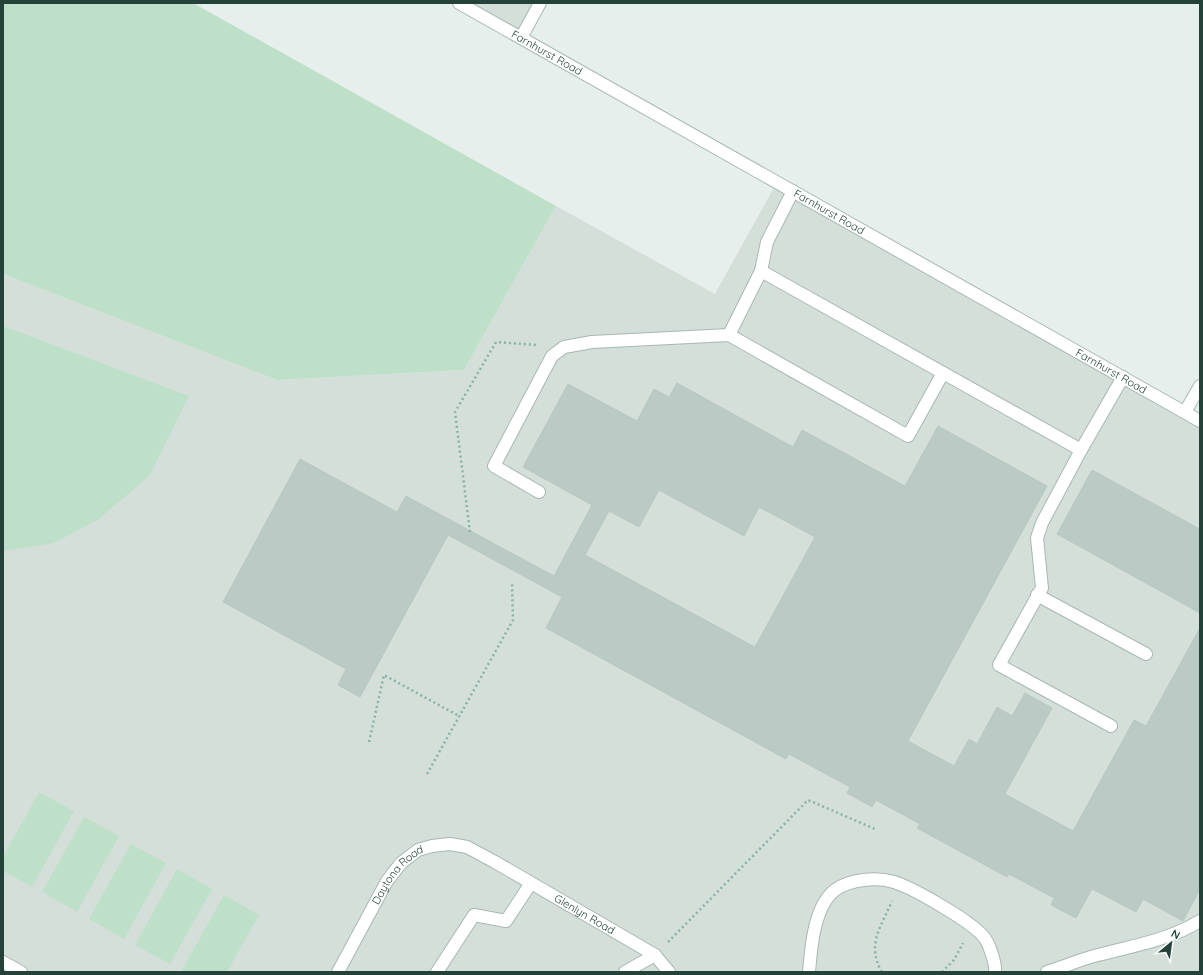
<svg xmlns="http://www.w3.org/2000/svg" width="1203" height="975" font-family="Quicksand,sans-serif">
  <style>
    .built { fill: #d4dfda }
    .green { fill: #bfe0c8 }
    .building { fill: #bbcac4; stroke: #b8c9c2; fill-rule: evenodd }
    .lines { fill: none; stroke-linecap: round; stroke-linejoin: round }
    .lane-casing { stroke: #a8b8b2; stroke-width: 14 }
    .street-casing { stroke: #a8b8b2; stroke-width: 14 }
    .path { stroke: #86b3a5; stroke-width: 2.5; stroke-dasharray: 2 3; stroke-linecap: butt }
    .lane { stroke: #fff; stroke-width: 12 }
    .street { stroke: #fff; stroke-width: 12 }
    .labels { text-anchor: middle; stroke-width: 3; stroke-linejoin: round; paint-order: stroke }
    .street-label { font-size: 11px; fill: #24423a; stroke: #f7fbf9 }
  </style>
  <rect width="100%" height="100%" fill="#e6efeb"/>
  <!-- built -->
  <g class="built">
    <polygon points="459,3 540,3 521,38"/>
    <polygon points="777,182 1200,421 1200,972 3,972 3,274 277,380 464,370 556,206 715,294"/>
  </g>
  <!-- green -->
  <g class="green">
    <polygon points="3,3 193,3 556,206 464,370 277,380 3,274"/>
    <polygon points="3,326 189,396 150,475 99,519 54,543 3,551"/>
    <polygon points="39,792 74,811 32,887 3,871 3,857"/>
    <polygon points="84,817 119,836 77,912 42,892"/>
    <polygon points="131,844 166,863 124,939 89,919"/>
    <polygon points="177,869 212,889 170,964 135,945"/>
    <polygon points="224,895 259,915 227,972 185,972 182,970"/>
  </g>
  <!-- building -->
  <g class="building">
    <path d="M677,383L793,447L802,430L905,486L938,426L1047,486L908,741L954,766L969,739L977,744L997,707L1012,716L1025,693L1052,708L1005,794L1073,831L1134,720L1146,726L1200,628V889L1183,921L1143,899L1136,912L1092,889L1076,918L1051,905L1054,898L1009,874L1007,877L917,828L920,824L876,800L872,807L847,793L850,787L789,754L786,759L546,628L562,597L448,535L360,697L338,685L346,669L223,602L300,459L397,512L406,496L554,576L592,505L523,467L568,384L637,421L654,389L669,397ZM659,490L744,536L759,507L815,537L755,647L585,555L609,511L639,527Z"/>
    <polygon points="1092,470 1200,529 1200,613 1057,534"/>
  </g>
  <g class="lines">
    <!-- lane casing -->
    <g class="lane-casing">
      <g id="lane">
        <polyline points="761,271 1081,450"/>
        <polyline points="729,335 761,271 767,242 793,191"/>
        <polyline points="539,492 494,466 552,356 564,347 592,342 729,335 908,436 943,373"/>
        <polyline points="1037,595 1146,654"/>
        <polyline points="1111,726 999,665 1042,588 1037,538 1042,523 1081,450 1123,377"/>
        <polyline points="3,962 21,972"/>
        <polyline points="437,972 474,915 506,921 531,883"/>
        <polyline points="625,972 655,955"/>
        <path d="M809,972C811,948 814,906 835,890C850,879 877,877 894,882C913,888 977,924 986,940C990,947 996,964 995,972"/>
        <path d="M1047,972C1063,967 1079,960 1094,956C1131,946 1167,941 1200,921"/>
      </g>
    </g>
    <!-- street casing -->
    <g class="street-casing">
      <g id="street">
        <path id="s1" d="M459,3L1200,421"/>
        <polyline points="521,38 540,3"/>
        <polyline points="1185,412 1200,386"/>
        <path id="s2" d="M338,972L387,881L401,863L418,850L432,846L450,844L467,847L495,862L655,955L669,972"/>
      </g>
    </g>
    <!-- path -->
    <g class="path">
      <polyline points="470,532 455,412 496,342 537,345"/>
      <polyline points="369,742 384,675 459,716"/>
      <polyline points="427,774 513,620 512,584"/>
      <polyline points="668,942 808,800 875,829"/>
      <path d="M882,972C866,945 881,927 892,901"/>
      <polyline points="942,972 954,960 963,943"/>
    </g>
    <!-- lane -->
    <use href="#lane" class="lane"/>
    <!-- street -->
    <use href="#street" class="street"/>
  </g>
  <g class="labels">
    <!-- street labels -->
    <g class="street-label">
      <text dy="4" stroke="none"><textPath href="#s1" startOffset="101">Farnhurst Road</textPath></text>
      <text dy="4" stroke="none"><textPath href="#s1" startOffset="425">Farnhurst Road</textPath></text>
      <text dy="4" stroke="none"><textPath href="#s1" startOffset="749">Farnhurst Road</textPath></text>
      <text dy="4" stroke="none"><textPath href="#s2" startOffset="115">Daytona Road</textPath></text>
      <text dy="4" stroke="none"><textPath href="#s2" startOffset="333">Glenlyn Road</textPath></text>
    </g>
  </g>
  <!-- border -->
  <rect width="1203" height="975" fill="none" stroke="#24423a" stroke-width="8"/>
  <!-- north arrow -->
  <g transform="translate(1171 943) rotate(29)" stroke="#f7fbf9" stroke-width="3" paint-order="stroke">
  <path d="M0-3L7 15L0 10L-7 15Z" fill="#24423a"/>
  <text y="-6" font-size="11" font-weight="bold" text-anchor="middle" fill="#24423a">N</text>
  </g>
</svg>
